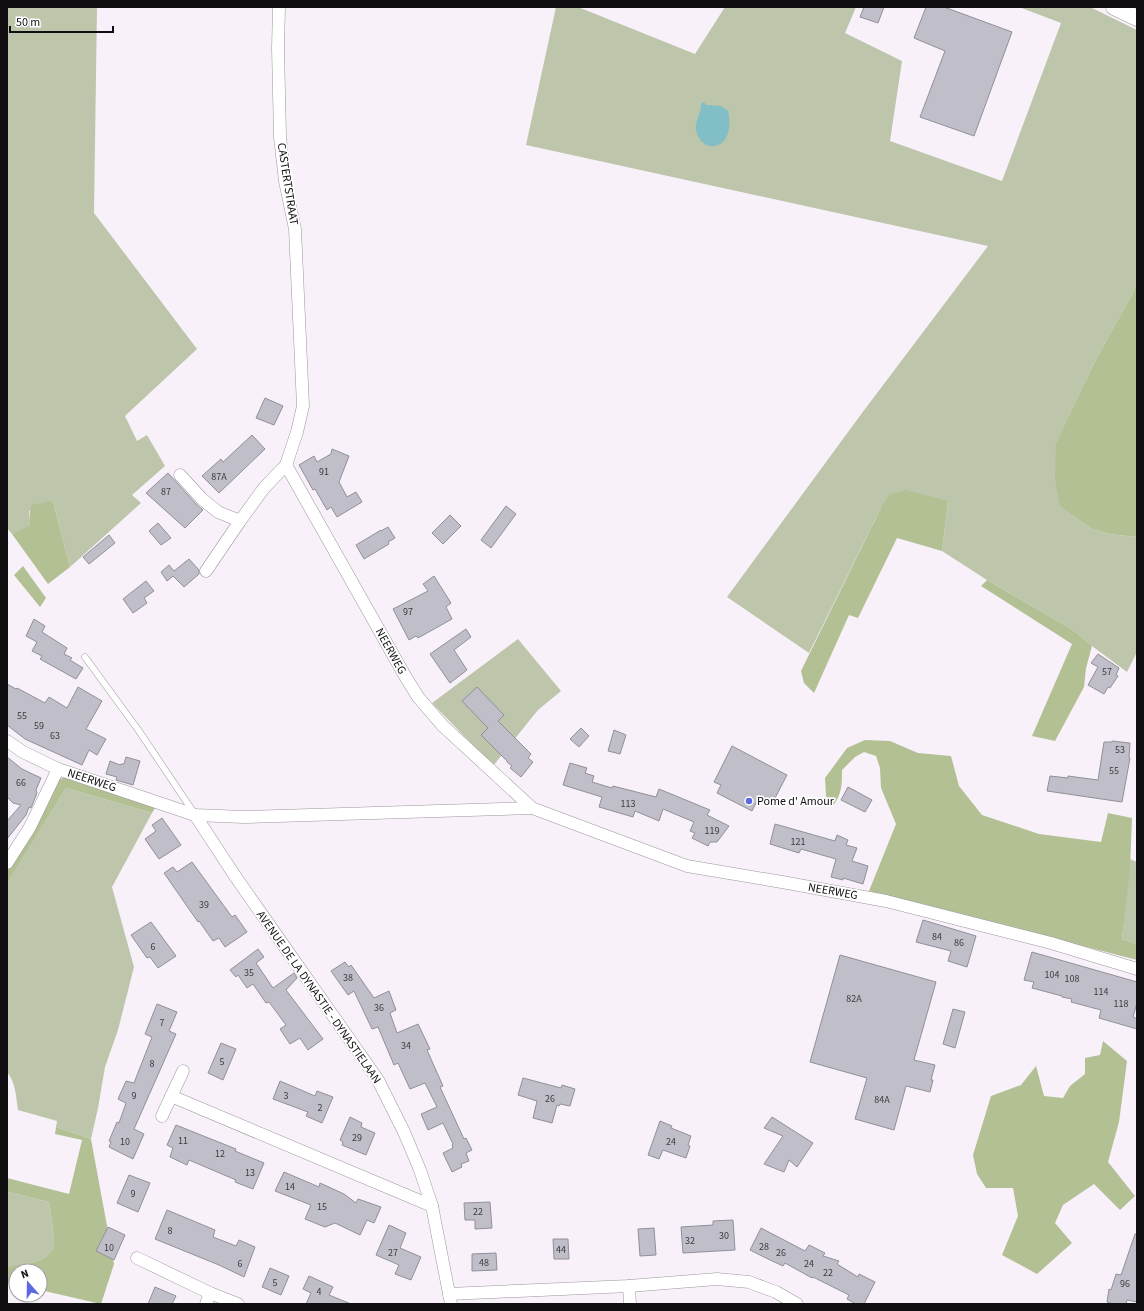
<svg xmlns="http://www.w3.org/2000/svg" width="1144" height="1311" font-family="'Source Sans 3',sans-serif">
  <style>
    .green { fill: #bdc6aa }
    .forest { fill: #b2c093 }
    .water { fill: #81bec5 }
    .building { fill: #c0bfc9; stroke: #909099 }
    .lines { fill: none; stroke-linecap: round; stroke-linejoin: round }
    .service-casing { stroke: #9d969e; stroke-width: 7 }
    .minor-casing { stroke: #9d969e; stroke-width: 13 }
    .secondary-casing { stroke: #9d969e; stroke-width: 17 }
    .service { stroke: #fff; stroke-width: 6 }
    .minor { stroke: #fff; stroke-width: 12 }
    .secondary { stroke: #fff; stroke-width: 16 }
    .poi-dot { fill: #5b68df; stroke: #fff; stroke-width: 1.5 }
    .labels { text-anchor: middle; stroke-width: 3.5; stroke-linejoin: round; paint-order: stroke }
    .number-label { font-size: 10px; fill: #3d3a3f }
    .street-label { font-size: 12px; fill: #110e11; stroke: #fff }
    .poi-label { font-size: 12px; fill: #110e11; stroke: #fff; text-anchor: start }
  </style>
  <rect width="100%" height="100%" fill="#f9f1fa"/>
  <!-- green -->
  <g class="green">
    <polygon points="7,7 97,7 94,213 197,349 125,416 137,441 147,435 165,466 132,495 141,503 70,567 53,501 29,511 30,521 29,527 12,534 7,528"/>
    <polygon points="556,7 578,7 695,54 725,7 856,7 845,33 902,61 890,141 1002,181 1061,23 1019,7 1090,7 1137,30 1137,283 1134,291 1096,359 1056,442 1072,515 1092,529 1109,534 1137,537 1137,652 1127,672 1092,646 1073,630 987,580 942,551 948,501 881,508 809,653 727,597 862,413 988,246 526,145"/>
    <polygon points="518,639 561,691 538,710 493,766 432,703"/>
    <path d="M66,788L152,813L112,887L134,967L118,1030L105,1067L98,1108L91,1139L56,1127L57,1121L18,1110C16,1097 16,1083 7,1072V884Z"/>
    <polygon points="1130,859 1137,862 1137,944 1122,939"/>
    <polygon points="7,1192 49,1202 54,1236 54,1248 46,1257 32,1263 8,1268 7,1267"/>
  </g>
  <!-- forest -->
  <g class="forest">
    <polygon points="1137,283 1137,537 1109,534 1092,529 1072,515 1060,505 1055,479 1056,442 1096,359 1134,291"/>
    <polygon points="905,490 948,501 942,551 897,538 858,618 849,615 814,693 804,683 801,671 881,508 889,495"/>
    <path d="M53,501L70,567L48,584L12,534L29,526C31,518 28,514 32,505Z"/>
    <polygon points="23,566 46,598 40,607 14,575"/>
    <polygon points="987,580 1073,630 1092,646 1086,668 1084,687 1055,741 1032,736 1072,644 981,586"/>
    <path d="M865,740L890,741L918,753L951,756L959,786L982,815L1039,834L1101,842L1108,813L1132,818L1130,870L1122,939L1137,944V960L869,891L896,824L881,788L880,768L876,756L864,752L855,757L842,770C842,784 842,794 833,806L826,796L825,778L847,748Z"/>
    <polygon points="66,777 155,808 152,813 66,788 7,884 7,871 60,779"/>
    <polygon points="1103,1041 1127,1061 1119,1122 1108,1162 1135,1196 1120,1210 1094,1184 1063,1205 1055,1223 1072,1243 1037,1274 1002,1255 1018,1216 1013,1188 986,1188 977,1174 973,1155 991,1096 1021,1085 1036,1066 1044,1096 1063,1098 1070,1086 1085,1074 1085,1058 1100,1055"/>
    <polygon points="56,1127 91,1139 114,1264 101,1304 40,1290 40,1271 16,1271 16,1285 7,1283 7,1267 32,1263 46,1257 54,1248 54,1236 49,1202 7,1192 7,1178 69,1194 82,1140 55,1134"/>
  </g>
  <!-- water -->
  <path class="water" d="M704,102L706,105L721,106L728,111C731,123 730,143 715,146C710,147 705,145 701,141C699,138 696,134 696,129C695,121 701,113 701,105L702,103Z"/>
  <!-- building -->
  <g class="building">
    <polygon points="864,7 884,7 878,23 860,17"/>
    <polygon points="926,7 944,7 1012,32 974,136 920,117 945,51 914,38"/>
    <polygon points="265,398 283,406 274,425 256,418"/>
    <polygon points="252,435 265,449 219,493 202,476 221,459 223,462"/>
    <polygon points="332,449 349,456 339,482 347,497 356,492 362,502 337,517 331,507 327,510 315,489 313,490 299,465 314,456 317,462 331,454"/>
    <polygon points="168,473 196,504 203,510 185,528 146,493"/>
    <polygon points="506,506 516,514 491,548 481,540"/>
    <polygon points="450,515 461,526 443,544 432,533"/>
    <polygon points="158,523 171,538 161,545 149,531"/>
    <polygon points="388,527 395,538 388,542 389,544 364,559 356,545 381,530 381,531"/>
    <polygon points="109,535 115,543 89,564 83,557"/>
    <polygon points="189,559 199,570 199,574 184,587 173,576 167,581 161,572 169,565 174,571"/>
    <polygon points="434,576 451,603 446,607 452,619 418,638 416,636 409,640 393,609 428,591 423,584"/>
    <polygon points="146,581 154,591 144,598 147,603 133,613 123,599"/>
    <polygon points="34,619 45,626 42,632 67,648 64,654 72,658 70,660 83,668 76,679 40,659 42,656 32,651 37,642 26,636"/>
    <polygon points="466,629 471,637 454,650 467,670 450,683 430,654"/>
    <polygon points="1098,654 1119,668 1116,675 1118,676 1110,688 1108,687 1104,694 1088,685 1098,667 1091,663"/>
    <polygon points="7,684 16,689 17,688 45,703 49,697 67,708 78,687 102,701 86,729 106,739 97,755 89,750 82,765 25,739 7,725"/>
    <polygon points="477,687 504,715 498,721 531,754 528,758 533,762 521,777 510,768 512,766 507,762 507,761 481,735 488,728 462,701"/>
    <polygon points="581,728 589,736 579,747 570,739"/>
    <polygon points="614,730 626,735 620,754 608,751"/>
    <polygon points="1112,741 1130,743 1129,758 1130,758 1122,802 1047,791 1050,776 1068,778 1068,776 1098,780 1104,742 1112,742"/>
    <polygon points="732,746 787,775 773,802 760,795 752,811 717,793 721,785 714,782"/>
    <polygon points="7,757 22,769 41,778 36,790 37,793 31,808 29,807 26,815 7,839 7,821 21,805 13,803 7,797"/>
    <polygon points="126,757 140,761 133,785 116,780 117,777 106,774 110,761 120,765 121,764 124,764"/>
    <polygon points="570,763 587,768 585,773 594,776 592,782 612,788 613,786 656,797 659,789 710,810 707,815 729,826 717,842 710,842 708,846 692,838 695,833 690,831 694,822 663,809 659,821 635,811 633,817 599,807 602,797 563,785"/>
    <polygon points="848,787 872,800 865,812 841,800"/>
    <polygon points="162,818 181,845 159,859 145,839 156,831 152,825"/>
    <polygon points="775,824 835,841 837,835 848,840 846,845 857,848 852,861 868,866 863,884 843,878 843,880 831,877 836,859 801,849 799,853 770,844"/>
    <polygon points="192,862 232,917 235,915 247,932 225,947 219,938 213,941 199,921 198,922 164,873 173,867 177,872"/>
    <polygon points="923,920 976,936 967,967 948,961 951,951 916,942"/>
    <polygon points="151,922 176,956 158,968 150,957 147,958 131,935"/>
    <polygon points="258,949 264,957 256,963 273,988 294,973 297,978 286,990 323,1039 308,1050 300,1038 290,1044 280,1029 286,1025 269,1002 266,1003 253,984 247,988 238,975 236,977 230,970"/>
    <polygon points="1032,952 1137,982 1137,1003 1133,1017 1137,1019 1137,1029 1099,1018 1101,1010 1071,1002 1072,999 1062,997 1062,996 1032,988 1034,982 1024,980"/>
    <polygon points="840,955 936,982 914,1060 935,1065 931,1080 933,1080 930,1092 906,1086 894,1130 855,1119 867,1078 810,1062"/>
    <polygon points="345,962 349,967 351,965 374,998 389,991 396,1010 390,1013 397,1033 418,1024 430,1049 427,1050 443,1086 440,1087 464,1139 466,1138 472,1150 466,1153 469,1161 461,1164 462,1167 452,1172 443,1153 453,1148 452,1145 453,1144 443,1123 428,1130 421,1114 437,1107 425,1083 410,1089 398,1063 394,1065 378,1027 372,1029 354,991 348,995 331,971"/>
    <polygon points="157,1004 177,1012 169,1031 176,1034 134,1129 144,1134 133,1159 109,1147 111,1142 109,1141 117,1122 119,1123 126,1103 118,1099 126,1081 134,1083 152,1037 145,1034"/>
    <polygon points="953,1009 965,1012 955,1048 943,1044"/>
    <polygon points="221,1043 236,1049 223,1080 208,1073"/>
    <polygon points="523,1078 561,1088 562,1085 575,1089 570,1106 560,1104 559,1106 557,1105 552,1123 533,1118 537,1101 518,1095"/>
    <polygon points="280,1081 315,1096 317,1091 333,1097 322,1123 306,1116 308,1112 273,1099"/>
    <polygon points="350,1117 362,1123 361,1127 375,1133 366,1155 342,1145 343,1142 340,1140"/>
    <polygon points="772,1117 813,1143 797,1167 789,1160 784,1172 764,1164 783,1136 764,1128"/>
    <polygon points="660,1121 672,1126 671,1128 691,1136 688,1145 690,1146 686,1158 663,1150 659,1159 648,1155"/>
    <polygon points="176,1125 236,1149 235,1151 264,1163 253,1189 235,1182 236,1180 189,1160 187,1165 170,1157 173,1148 167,1145"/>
    <polygon points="284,1172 319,1187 320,1183 344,1194 356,1203 358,1199 381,1207 374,1223 367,1220 360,1235 335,1223 325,1227 305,1219 311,1205 275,1191"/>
    <polygon points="129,1175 150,1183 138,1212 117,1203"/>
    <polygon points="490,1202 492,1228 475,1229 475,1220 465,1220 464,1203"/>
    <polygon points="167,1210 215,1230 213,1237 236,1246 239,1240 255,1247 244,1277 219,1265 155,1239"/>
    <polygon points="733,1220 735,1250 683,1253 681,1227 713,1225 713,1221"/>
    <polygon points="389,1225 406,1233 400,1248 421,1257 411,1280 395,1274 399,1265 376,1255"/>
    <polygon points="108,1227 125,1235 114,1260 96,1251"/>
    <polygon points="654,1228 656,1255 640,1256 638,1229"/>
    <polygon points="761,1228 805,1251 809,1245 825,1253 823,1256 839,1261 837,1264 858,1277 859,1274 875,1282 864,1304 856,1304 847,1299 849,1295 813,1277 812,1278 785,1263 783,1266 768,1259 750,1250"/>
    <polygon points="1135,1234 1137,1234 1137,1302 1127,1300 1126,1304 1113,1304 1107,1302 1109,1289 1111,1290 1116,1274 1121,1275"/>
    <polygon points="553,1239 568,1239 569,1259 554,1259"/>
    <polygon points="496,1253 497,1270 472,1271 472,1254"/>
    <polygon points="270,1268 289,1276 281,1295 262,1287"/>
    <polygon points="309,1276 333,1287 329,1295 351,1304 306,1304 311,1293 303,1289"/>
    <polygon points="155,1287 176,1296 172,1304 148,1304"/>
  </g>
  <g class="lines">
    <!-- service casing -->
    <g class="service-casing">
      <polyline id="service" points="85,657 139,731 194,813"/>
    </g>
    <!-- minor casing -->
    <g class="minor-casing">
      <g id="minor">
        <polyline points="286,465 405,676 418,697 443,726 532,808"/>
        <polyline points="180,475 202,499 218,512 240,521"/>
        <polyline points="206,571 240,521 264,488 286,465 297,432 303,406 295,229 285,181 280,137 278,48 279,7"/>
        <polyline points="7,741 23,752 58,769 195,815 244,817 532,808 687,866 782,882 886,901 1051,943 1137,969"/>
        <polyline points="195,815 235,876 378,1080 404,1132 420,1170 432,1206 451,1304"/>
        <polyline points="7,863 30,827 58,769"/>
        <polyline points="171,1096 432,1206"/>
        <polyline points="162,1116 183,1071"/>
        <polyline points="137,1258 210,1293 238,1304"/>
        <polyline points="629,1286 630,1304"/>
        <polyline points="449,1294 629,1286 717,1279 749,1282 776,1292 797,1304"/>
        <polyline points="206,1304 210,1293"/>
      </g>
    </g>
    <!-- secondary casing -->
    <g class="secondary-casing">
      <polyline id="secondary" points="1114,7 1137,18"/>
    </g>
    <!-- service -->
    <use href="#service" class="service"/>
    <!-- minor -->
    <use href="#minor" class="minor"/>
    <!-- secondary -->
    <use href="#secondary" class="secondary"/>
  </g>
  <!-- markers -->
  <circle class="poi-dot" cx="749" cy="801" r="4"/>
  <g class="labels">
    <!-- number labels -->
    <g class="number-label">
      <text x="324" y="475">91</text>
      <text x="219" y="480">87A</text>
      <text x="166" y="495">87</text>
      <text x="408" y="615">97</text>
      <text x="1107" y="675">57</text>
      <text x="22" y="719">55</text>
      <text x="39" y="729">59</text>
      <text x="55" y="739">63</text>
      <text x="1120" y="753">53</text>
      <text x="1114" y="774">55</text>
      <text x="21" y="786">66</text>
      <text x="628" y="807">113</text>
      <text x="712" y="834">119</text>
      <text x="798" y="845">121</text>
      <text x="204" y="908">39</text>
      <text x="937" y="940">84</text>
      <text x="959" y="946">86</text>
      <text x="153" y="950">6</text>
      <text x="249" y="976">35</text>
      <text x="1052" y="978">104</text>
      <text x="348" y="981">38</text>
      <text x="1072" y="982">108</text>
      <text x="1101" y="995">114</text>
      <text x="854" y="1002">82A</text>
      <text x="1121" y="1007">118</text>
      <text x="379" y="1011">36</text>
      <text x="162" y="1026">7</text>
      <text x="406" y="1049">34</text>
      <text x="222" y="1065">5</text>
      <text x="152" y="1067">8</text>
      <text x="134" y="1099">9</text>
      <text x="286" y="1099">3</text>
      <text x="550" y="1102">26</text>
      <text x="882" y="1103">84A</text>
      <text x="320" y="1111">2</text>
      <text x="357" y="1141">29</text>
      <text x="183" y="1144">11</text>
      <text x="125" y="1145">10</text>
      <text x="671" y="1145">24</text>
      <text x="220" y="1157">12</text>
      <text x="250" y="1176">13</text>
      <text x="290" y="1190">14</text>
      <text x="133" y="1197">9</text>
      <text x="322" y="1210">15</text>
      <text x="478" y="1215">22</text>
      <text x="170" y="1234">8</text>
      <text x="724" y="1239">30</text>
      <text x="690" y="1244">32</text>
      <text x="764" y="1250">28</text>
      <text x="109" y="1251">10</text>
      <text x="561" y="1253">44</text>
      <text x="393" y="1256">27</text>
      <text x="781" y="1256">26</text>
      <text x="484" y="1266">48</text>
      <text x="240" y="1267">6</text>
      <text x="809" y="1267">24</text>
      <text x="828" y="1276">22</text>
      <text x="275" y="1286">5</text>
      <text x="1125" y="1287">96</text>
      <text x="319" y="1295">4</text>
    </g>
    <!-- street labels -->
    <g class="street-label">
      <text transform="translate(288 184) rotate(81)" y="4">CASTERTSTRAAT</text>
      <text transform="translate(391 651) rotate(61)" y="4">NEERWEG</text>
      <text transform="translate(92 780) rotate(18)" y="4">NEERWEG</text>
      <text transform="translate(833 891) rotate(10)" y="4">NEERWEG</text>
      <text transform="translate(319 997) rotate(55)" y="4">AVENUE DE LA DYNASTIE - DYNASTIELAAN</text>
    </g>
    <!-- poi labels -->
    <g class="poi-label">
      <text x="757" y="805">Pome d' Amour</text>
    </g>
  </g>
  <!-- border -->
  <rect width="1144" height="1311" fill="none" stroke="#110e11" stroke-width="16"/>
  <!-- north arrow -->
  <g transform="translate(28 1283) rotate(340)"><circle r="19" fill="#ffffff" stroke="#a09fa0"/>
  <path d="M0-3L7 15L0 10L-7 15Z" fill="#5b68df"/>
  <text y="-6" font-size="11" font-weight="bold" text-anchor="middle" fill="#110e11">N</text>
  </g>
  <!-- scale -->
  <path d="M10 26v6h103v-6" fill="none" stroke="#110e11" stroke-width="2"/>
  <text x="16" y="26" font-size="12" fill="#110e11" stroke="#ffffff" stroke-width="3" paint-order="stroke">50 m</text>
</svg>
